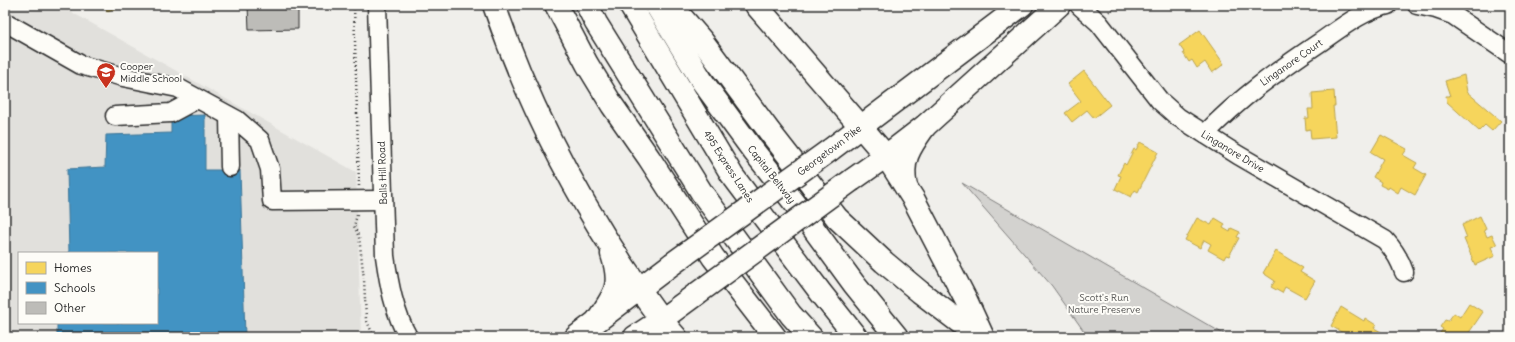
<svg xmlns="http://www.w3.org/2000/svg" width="1515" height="342" font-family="Delius,sans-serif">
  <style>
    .built { fill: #e1e0dc; fill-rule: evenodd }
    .green { fill: #d3d2cf; stroke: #7f7e7d }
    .homes { fill: #f6d55c; stroke: #b9a24d }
    .schools { fill: #4393c3; stroke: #3c7495 }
    .building { fill: #bdbcb8; stroke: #2b2b2b }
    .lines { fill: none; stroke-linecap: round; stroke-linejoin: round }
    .minor-casing { stroke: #2b2b2b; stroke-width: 21 }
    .major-casing { stroke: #2b2b2b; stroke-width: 25 }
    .highway-casing { stroke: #2b2b2b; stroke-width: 25 }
    .path { stroke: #2b2b2b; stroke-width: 2.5; stroke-dasharray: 1 3; stroke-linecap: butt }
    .minor { stroke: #fdfcf7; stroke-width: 18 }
    .major { stroke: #fdfcf7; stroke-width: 22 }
    .highway { stroke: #fdfcf7; stroke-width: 22 }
    .major-bridge-casing { stroke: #2b2b2b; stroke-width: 25; stroke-linecap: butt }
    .major-bridge { stroke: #fdfcf7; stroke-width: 22 }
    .labels { text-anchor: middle; stroke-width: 4; stroke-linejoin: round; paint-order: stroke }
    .street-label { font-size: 10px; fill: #2b2b2b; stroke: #fdfcf7 }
    .poi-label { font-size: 10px; fill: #2b2b2b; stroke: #fdfcf7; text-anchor: start }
    .park-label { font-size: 10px; fill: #555554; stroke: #fdfcf7 }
  </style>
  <rect width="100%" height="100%" fill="#f0efeb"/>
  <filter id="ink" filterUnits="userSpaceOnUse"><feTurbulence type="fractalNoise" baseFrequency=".025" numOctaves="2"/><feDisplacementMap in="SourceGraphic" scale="8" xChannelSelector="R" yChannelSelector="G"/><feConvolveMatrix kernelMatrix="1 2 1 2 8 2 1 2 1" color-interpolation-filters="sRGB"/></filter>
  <g filter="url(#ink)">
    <!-- built -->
    <path class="built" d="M5,5H59L356,172L361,337H5ZM19,253H157V323H19Z"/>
    <!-- green -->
    <polygon class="green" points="962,183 1229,337 1088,337 1052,286"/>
    <!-- homes -->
    <g class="homes">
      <polygon points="105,5 136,5 123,9 122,6 107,11"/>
      <polygon points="1200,30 1224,64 1212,73 1205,62 1197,68 1192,60 1189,62 1183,53 1184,52 1179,45"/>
      <polygon points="1084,71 1110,105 1094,118 1087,110 1072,122 1065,113 1081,101 1068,84"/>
      <polygon points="1464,75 1467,92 1501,121 1492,131 1485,125 1479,131 1447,102 1446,96 1450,96 1445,81"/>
      <polygon points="1334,91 1335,106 1333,106 1336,137 1311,139 1310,129 1306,130 1305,118 1309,118 1308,109 1313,109 1312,93"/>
      <polygon points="1381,135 1407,149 1403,155 1417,163 1414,168 1426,175 1415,195 1401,187 1398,193 1389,187 1388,189 1380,185 1381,182 1373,177 1383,159 1371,152"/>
      <polygon points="1140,142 1158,152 1138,192 1135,190 1131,197 1115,189 1121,176 1118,175 1124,163 1126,165 1134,149 1136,150"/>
      <polygon points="1480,216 1486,229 1484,230 1487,237 1492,235 1497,245 1491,247 1495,256 1475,265 1464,239 1467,238 1462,225"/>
      <polygon points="1197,218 1211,225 1215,218 1225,224 1223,228 1230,232 1231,228 1240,232 1237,237 1239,238 1229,256 1226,255 1224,259 1208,250 1211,244 1204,240 1200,248 1185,240"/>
      <polygon points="1276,251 1303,268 1300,272 1315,281 1305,298 1285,287 1282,293 1271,287 1275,281 1263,273"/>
      <polygon points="1469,303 1483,312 1466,337 1437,337 1443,329 1440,327 1445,320 1448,321 1454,313 1460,317"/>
      <polygon points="1341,307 1364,321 1365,318 1376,325 1374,328 1383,333 1380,337 1350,337 1331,326"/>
    </g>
    <!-- schools -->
    <polygon class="schools" points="205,115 205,170 240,170 245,337 204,337 204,334 57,337 57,323 157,323 157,253 69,253 67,169 105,167 106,135 171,133 171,116"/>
    <!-- building -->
    <polygon class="building" points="248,5 298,5 298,29 249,30"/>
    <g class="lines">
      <!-- minor casing -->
      <g class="minor-casing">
        <g id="minor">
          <path d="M377,5L385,256C389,284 394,312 408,337"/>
          <path d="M1079,5L1099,23L1160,101L1178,117L1238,155L1385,240C1394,250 1400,259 1404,272"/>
          <polyline points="1417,5 1436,9 1453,15 1510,54"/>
          <polyline points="5,22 81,65 123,77 178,88 237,120 260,140 270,169 272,201 383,200"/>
          <polyline points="115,116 171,113 197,99"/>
          <polyline points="229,116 230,167"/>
          <path d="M1205,134C1240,98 1277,71 1319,43C1341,28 1361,11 1388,5"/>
        </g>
      </g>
      <!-- major casing -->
      <g class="major-casing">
        <g id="major">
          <polyline points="830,150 1022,5"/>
          <polyline points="852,180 886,156 925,126 1059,5"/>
          <polyline points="576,337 672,264"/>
          <polyline points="635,337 661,320 695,295"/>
        </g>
      </g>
      <!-- highway casing -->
      <g class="highway-casing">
        <g id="highway">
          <path d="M494,5C526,98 572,189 627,271C643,294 657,317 676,337"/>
          <polyline points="556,5 587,64 612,105 649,158 713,257 775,337"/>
          <polyline points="587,5 596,23 702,193 791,315 811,337"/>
          <polyline points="630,5 732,175 821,293 856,337"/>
          <polyline points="656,5 702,81 752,149 797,206 854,284 897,337"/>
          <polyline points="671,5 703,42 769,131 837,218 884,262 920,292 979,337"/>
          <polyline points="756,5 886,156 914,200 966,300 983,337"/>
          <path d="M906,187C900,160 910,147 925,126"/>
          <path d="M598,319C616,293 622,285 612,254"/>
        </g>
      </g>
      <!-- path -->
      <g class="path">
        <polyline points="354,5 359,186"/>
        <polyline points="1109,12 1118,5"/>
        <polyline points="357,215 354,226 359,237 364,279 366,319 374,337"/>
      </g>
      <!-- minor -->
      <use href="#minor" class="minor"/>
      <!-- major -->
      <use href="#major" class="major"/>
      <!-- highway -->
      <use href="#highway" class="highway"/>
      <!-- major-bridge casing -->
      <g class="major-bridge-casing">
        <g id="major-bridge">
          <polyline points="672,264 830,150"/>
          <polyline points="695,295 852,180"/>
        </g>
      </g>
      <!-- major-bridge -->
      <use href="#major-bridge" class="major-bridge"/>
    </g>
  </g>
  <!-- icons -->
  <defs>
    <g id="school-pin" transform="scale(1)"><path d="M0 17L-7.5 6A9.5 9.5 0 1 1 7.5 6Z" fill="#c8321e" stroke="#fdfcf7"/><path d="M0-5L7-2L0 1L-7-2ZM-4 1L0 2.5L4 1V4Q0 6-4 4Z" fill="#fff"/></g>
  </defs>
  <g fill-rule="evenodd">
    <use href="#school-pin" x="106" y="72"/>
  </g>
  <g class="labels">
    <!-- street labels -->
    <g class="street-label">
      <text transform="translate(1291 62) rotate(-35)" y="4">Linganore Court</text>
      <text transform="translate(829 150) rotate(-37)" y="4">Georgetown Pike</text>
      <text transform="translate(1233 151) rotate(31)" y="4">Linganore Drive</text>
      <text transform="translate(729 166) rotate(57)" y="4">495 Express Lanes</text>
      <text transform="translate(382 173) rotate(-92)" y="4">Balls Hill Road</text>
      <text transform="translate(772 174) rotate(52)" y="4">Capital Beltway</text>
    </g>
    <!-- poi labels -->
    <g class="poi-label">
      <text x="120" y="70">Cooper<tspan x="120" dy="12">Middle School</tspan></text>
    </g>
    <!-- park labels -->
    <g class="park-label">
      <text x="1104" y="301">Scott's Run<tspan x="1104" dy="12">Nature Preserve</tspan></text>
    </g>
  </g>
  <!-- margin -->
  <rect width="1515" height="342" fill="none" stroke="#fdfcf7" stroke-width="20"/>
  <rect x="10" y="10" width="1495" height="322" fill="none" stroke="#2b2b2b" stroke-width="1.5" filter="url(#ink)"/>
  <!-- legend -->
  <rect x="18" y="252" width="140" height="72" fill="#fdfcf7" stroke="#a9a8a5"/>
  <rect x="26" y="262" width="20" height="12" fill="#f6d55c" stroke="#a9a8a5"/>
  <text x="54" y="272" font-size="12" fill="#2b2b2b">Homes</text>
  <rect x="26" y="282" width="20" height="12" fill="#4393c3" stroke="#a9a8a5"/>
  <text x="54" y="292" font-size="12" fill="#2b2b2b">Schools</text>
  <rect x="26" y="302" width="20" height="12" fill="#bdbcb8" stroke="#a9a8a5"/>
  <text x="54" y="312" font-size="12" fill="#2b2b2b">Other</text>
</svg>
